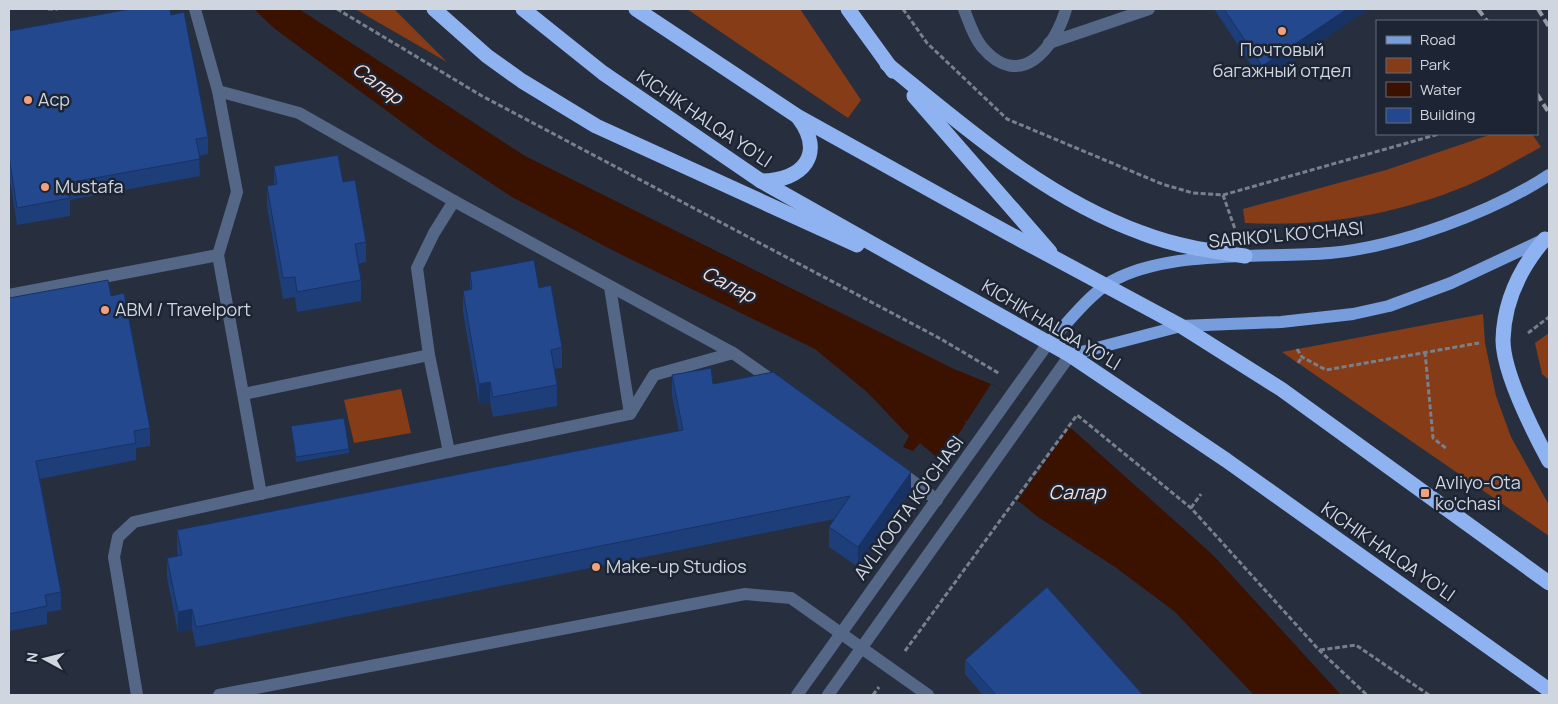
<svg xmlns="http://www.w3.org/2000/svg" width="1558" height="704" font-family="Manrope,sans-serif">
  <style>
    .green { fill: #863c17 }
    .water { fill: #3b1100; fill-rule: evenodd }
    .pier { fill: #272f3f }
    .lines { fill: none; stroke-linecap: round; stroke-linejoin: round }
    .path { stroke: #79808d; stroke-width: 3; stroke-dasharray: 5 2.5; stroke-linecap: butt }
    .minor { stroke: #556786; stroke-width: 12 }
    .major { stroke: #789ddd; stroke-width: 12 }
    .highway { stroke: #8fb3f1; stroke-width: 15 }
    .rail { stroke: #949ba6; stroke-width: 4; stroke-dasharray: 8 4; stroke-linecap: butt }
    .wall { fill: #1e3e79 }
    .shaded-wall { fill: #183263 }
    .building { fill: #23488d; stroke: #183263 }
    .poi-dot { fill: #f1a17d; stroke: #1d2534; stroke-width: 2 }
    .labels { text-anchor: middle; stroke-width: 5; stroke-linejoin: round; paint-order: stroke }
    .poi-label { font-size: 18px; fill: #d0d6df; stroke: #1d2534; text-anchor: start }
    .street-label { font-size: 18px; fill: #d0d6df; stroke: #1d2534 }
    .water-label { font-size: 19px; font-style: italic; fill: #f7ded4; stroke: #1d2534 }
  </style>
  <rect width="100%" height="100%" fill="#272f3f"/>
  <!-- green -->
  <g class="green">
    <polygon points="355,9 394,9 447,62"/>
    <polygon points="687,9 800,9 861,100 848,118"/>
    <path d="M1492,134H1532L1541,147C1517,160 1492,175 1466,186C1395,215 1321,227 1245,223L1243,209L1386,170Z"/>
    <polygon points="1483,314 1485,343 1496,396 1511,437 1549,505 1549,536 1282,352"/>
    <polygon points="1549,333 1549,380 1542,374 1535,343"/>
    <polygon points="401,389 411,433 354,443 344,400"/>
  </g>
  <!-- water -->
  <path class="water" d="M254,9H299L525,156L954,369L991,384L1073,430L1213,555L1341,695H1254L1174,611L1115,567L1038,517L1021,503L934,455L920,443L913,451L903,447L909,436L867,392L815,349L616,252L512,197L432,144L275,29ZM964,420L970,422L1041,469L1037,474L968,427ZM944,445L951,447L1022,493L1017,500L947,452Z"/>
  <!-- pier -->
  <polygon class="pier" points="991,384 1033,408 1043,411 1070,426 1016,503 941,462 949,450 1018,497 1019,494 949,449"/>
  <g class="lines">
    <!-- path -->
    <g class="path">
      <polyline points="48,9 58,9"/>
      <polyline points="337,9 482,96 941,339 1000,374"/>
      <polyline points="903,9 927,43 1007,119 1162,184 1193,193 1223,195 1439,134"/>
      <polyline points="1223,195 1235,229"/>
      <polyline points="1528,333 1549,317"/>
      <polyline points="1297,349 1302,357 1326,370 1479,343"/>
      <polyline points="1425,352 1433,438 1447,449"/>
      <polyline points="1298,363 1302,357"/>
      <polyline points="1191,508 1201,494"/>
      <polyline points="1320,650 1356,645 1429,695"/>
      <polyline points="905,651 1077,415 1191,508 1319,650 1367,695"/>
      <polyline points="873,695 879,687"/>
    </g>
    <!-- minor -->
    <g class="minor">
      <polyline points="195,9 218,91 299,113 454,201 733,353 776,383"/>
      <path d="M964,9C969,22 973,36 982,47C1020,92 1055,48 1066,9"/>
      <polyline points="1049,43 1149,9"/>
      <polyline points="218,255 237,192 218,91"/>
      <polyline points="610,287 630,414 654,375 733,353"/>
      <polyline points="9,295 218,255 261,494"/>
      <polyline points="429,355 449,452"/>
      <polyline points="244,394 429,355 417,268 434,233 454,201"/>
      <polyline points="898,470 937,500"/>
      <polyline points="137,695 114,557 118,537 134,522 449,452 630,414"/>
      <polyline points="219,695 745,594 791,598 928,695"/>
      <polyline points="797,695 1049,342"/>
      <polyline points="828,695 1070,355"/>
    </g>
    <!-- major -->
    <g class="major">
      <path d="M1049,342C1069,322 1093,289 1118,278C1176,250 1266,258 1330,253C1398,247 1493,212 1549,175"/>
      <polyline points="1070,355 1181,326 1281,322 1353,314 1389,306 1451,283 1545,239"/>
    </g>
    <!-- highway -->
    <g class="highway">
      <polyline points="434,9 487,56 522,81 596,126 857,245"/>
      <polyline points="523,9 603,73 761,181 1070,355 1226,460 1549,690"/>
      <polyline points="636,9 797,116 1006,232 1181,326 1281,389 1549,583"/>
      <polyline points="848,9 893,71"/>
      <path d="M887,64C966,128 1045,198 1142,233C1175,246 1210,251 1245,256"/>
      <polyline points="914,96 1050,252"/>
      <path d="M761,181C803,181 826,154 798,117"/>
      <path d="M1545,239C1520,268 1504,301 1503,340C1503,372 1534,433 1549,461"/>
    </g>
    <!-- rail -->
    <g class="rail">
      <polyline points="1478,9 1487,21"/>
      <polyline points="1538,9 1549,27"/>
      <polyline points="1537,94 1549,113"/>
    </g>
  </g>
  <!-- wall -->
  <g class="wall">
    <polygon points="1214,9 1369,9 1262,81"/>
    <polygon points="171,15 208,137 208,154 199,156 200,176 70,200 70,216 17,225 9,174 9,31"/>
    <polygon points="274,166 343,182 366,242 366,262 358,264 361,280 361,301 297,312 295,297 283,299 267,206 267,186 274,185"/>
    <polygon points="470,272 539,288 562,347 562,368 554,369 557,385 557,406 493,417 490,402 479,404 463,312 463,291 470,290"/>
    <polygon points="111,296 150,428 150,446 136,448 136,460 40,479 61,592 61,610 47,612 47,624 9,631 9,298"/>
    <polygon points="672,375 713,384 911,491 858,567 829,547 829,527 834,519 196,647 192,629 178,632 167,578 167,558 178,556 177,550 177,530 679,431 672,395"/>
    <polygon points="291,426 349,449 349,453 296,462"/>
    <polygon points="965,660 1143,695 983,695 965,674"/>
  </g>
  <!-- shaded-wall -->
  <g class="shaded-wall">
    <polygon points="1347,9 1369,9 1262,81 1262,66"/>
    <polygon points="490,382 490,402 479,404 479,384"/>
    <polygon points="911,472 911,491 858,567 858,547"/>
    <polygon points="192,609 192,629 178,632 178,612"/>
  </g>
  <!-- building -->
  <g class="building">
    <polygon points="130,9 170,9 171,15 184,12 208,137 196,139 200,159 67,183 70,198 17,208 9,157 9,31"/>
    <polygon points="1224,9 1347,9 1262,66"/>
    <polygon points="338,155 343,182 355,180 366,242 355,244 361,280 297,292 295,277 283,278 267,186 277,184 274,166"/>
    <polygon points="534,260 539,288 551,285 562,347 551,350 557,385 493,397 490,382 479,384 463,291 472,289 470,272"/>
    <polygon points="108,280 111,296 124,293 150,428 134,431 136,443 36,461 61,592 45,595 47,606 9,614 9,298"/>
    <polygon points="711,368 713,384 773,372 911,472 858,547 829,527 850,496 196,627 192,609 178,612 167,558 182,555 177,530 683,430 672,375"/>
    <polygon points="344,418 349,449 296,457 291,426"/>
    <polygon points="1047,587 1143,695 996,695 965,660"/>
  </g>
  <!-- markers -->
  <g class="poi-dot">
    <circle cx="1282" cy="31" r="5"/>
    <circle cx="28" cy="100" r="5"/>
    <circle cx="45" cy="187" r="5"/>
    <circle cx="105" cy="310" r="5"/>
    <rect x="1420" y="488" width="10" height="10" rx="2.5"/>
    <circle cx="596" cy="567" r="5"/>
  </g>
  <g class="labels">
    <!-- poi labels -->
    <g class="poi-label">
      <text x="1282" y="56" text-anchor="middle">Почтовый<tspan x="1282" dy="21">багажный отдел</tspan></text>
      <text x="38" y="106">Аср</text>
      <text x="55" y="193">Mustafa</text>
      <text x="115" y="316">ABM / Travelport</text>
      <text x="1435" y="489">Avliyo-Ota<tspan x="1435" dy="21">ko'chasi</tspan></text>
      <text x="606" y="573">Make-up Studios</text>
    </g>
    <!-- street labels -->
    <g class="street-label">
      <text transform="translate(704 119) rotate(34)" y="6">KICHIK HALQA YO'LI</text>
      <text transform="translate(1286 235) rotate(-5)" y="6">SARIKO'L KO'CHASI</text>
      <text transform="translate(1051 325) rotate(31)" y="6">KICHIK HALQA YO'LI</text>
      <text transform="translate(909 508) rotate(-54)" y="6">AVLIYOOTA KO'CHASI</text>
      <text transform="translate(1388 552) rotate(35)" y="6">KICHIK HALQA YO'LI</text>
    </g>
    <!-- water labels -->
    <g class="water-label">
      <text transform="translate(378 83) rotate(36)" y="7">Салар</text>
      <text transform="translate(729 284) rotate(27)" y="7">Салар</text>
      <text x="1077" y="499">Салар</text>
    </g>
  </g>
  <!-- border -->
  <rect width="1558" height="704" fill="none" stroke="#d0d6df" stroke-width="20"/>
  <!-- legend -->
  <rect x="1376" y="20" width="162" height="115" fill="#1d2534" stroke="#656c78"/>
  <rect x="1386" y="36" width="25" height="8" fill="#789ddd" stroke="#656c78"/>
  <text x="1420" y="45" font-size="15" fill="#d0d6df">Road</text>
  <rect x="1386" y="58" width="25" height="15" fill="#863c17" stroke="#656c78"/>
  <text x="1420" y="70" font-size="15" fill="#d0d6df">Park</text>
  <rect x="1386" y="82" width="25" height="15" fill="#3b1100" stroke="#656c78"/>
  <text x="1420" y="95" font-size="15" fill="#d0d6df">Water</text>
  <rect x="1386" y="108" width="25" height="15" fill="#23488d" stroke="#656c78"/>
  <text x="1420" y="120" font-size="15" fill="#d0d6df">Building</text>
  <!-- north arrow -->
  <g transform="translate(45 659) rotate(277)" stroke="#1d2534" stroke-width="4" paint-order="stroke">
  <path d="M0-4L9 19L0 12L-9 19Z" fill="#d0d6df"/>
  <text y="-8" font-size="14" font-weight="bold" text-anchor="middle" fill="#d0d6df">N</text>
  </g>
</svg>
